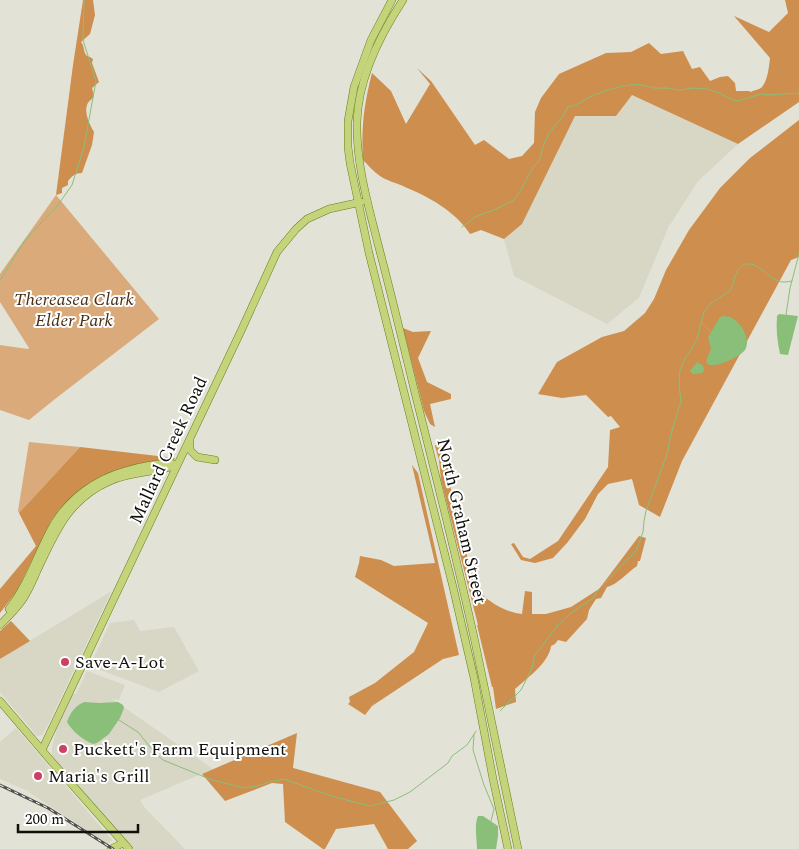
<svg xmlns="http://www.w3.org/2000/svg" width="799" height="849" font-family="Spectral,serif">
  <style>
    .built { fill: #d8d6c4 }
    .green { fill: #dbaa7b }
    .forest { fill: #cd8e4e }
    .water { fill: #8abf7a }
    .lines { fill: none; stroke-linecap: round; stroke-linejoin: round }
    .stream { stroke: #8abf7a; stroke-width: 1 }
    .major-casing { stroke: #6b7c1b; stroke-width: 8 }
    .major { stroke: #c4d47b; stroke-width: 7 }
    .rail-casing { stroke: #50504a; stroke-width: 3 }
    .rail { stroke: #fff; stroke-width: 1; stroke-dasharray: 4; stroke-linecap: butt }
    .poi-dot { fill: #ce3f64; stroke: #fff; stroke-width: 2 }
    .labels { text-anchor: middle; stroke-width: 4; stroke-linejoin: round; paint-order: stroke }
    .park-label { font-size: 18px; font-style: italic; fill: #482e12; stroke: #fff }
    .street-label { font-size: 18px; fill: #0f0f0b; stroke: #fff }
    .poi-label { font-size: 18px; fill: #0f0f0b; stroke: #fff; text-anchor: start }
  </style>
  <rect width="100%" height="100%" fill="#e3e2d7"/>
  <!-- built -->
  <g class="built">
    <polygon points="631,94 738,144 698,181 668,228 639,298 607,324 514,276 504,239 522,224 575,116 616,116"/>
    <polygon points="112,591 102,611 47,727 42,735 37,736 0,692 0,659"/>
    <polygon points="134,620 140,631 174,627 199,671 159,692 90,666 110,623"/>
    <polygon points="87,671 125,685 119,700 112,699 213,769 140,800 144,807 185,849 135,849 52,757 52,747 58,723 72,694 76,694"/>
    <polygon points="16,728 112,840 108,844 33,795 28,791 0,779 0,742"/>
  </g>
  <!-- green -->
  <g class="green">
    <polygon points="56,195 159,319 55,399 29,420 0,410 0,345 28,349 29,348 0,302 0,274"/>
    <polygon points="29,442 80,447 19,513 18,511"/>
  </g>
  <!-- forest -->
  <g class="forest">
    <path d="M83,0H93L95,15L90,34L81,42C85,47 83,52 87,56L90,57L93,59L92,63L99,82L92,88C96,102 91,96 87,105C84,113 90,125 94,132L92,145L82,173C75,173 72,176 68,181V185L62,188V193L56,195L73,65Z"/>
    <path d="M785,0H799V102L738,144L632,95L616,116H575L522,224L504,239L481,230L470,234C455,211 429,197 405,187C397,183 387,181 380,176C374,172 368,165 363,160C361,128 364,104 372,73L391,91L406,124L430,84L417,68L431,81L475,145L484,140L509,159L522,156L534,143L535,112L541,98L559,74L606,53L631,52L649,43L661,54L683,51L692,69L700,67L710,81L720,77L728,76L735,83L736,91H749L751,92C754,90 759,90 762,87C768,80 769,66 770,58L734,16L769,32L788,13Z"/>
    <polygon points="799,120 799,257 791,260 682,461 660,517 639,505 632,479 608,484 598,494 585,519 567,543 553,558 535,563 521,560 511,544 514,543 523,557 530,559 558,541 608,467 610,430 620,427 611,416 608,417 586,395 562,398 538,394 557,362 602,337 624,331 645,313 654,299 666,270 689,230 720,188 750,158"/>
    <polygon points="403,328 413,332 431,331 418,358 427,382 451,394 451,399 430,404 435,427 430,424 424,411"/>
    <path d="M439,439L444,461H452L448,477L475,588C488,601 503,612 522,614L525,591L532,592V614H546L571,607L599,589L639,536L646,538L640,561H638L637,566C628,572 617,585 607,587L601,598L596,599L589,610L587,619L566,642L558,640L555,644L551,646C549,663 527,678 515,689L516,702L496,709L493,687H492L477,625H478L441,480L439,460L435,446Z"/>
    <polygon points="80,447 175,458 173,462 109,474 90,483 75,494 59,510 51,521 17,591 0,613 0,589 36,546 19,513"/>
    <polygon points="412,465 418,473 459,655 443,659 372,706 365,715 348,704 350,702 349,697 375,683 414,652 428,623 355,577 359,563 360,556 381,560 394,566 435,563"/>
    <polygon points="11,621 30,641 0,659 0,631"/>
    <polygon points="297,733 293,768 380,792 417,841 408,849 388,849 374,824 336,829 325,849 323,849 285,822 283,784 272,783 225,801 202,774"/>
  </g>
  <!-- water -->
  <g class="water">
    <path d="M779,314L798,316L788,355L780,354C777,341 776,328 777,316Z"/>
    <path d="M724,316C728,316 731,317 735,320C742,325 750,339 746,348C743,356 719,366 712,365C707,365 708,364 706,361L711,349L708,337L720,317Z"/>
    <polygon points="697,362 703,366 704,370 702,373 693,374 690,371"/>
    <path d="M84,702L99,703L118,702L123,705L124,708L120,718L109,734L97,743L93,744C84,741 72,731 67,722C70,713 75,706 84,702Z"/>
    <path d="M478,816H483L498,826V836L496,849H477C477,840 474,824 478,816Z"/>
  </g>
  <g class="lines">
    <!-- stream -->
    <g class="stream">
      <path d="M462,227L475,217L496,209L514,200L522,188L533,167L539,161L544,144L549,133L563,116L568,107C578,105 581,102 590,97C600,92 630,82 641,85H642L654,88H666L679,90L693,88L707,89L719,93L733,100L738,101L761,94L770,95L799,93"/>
      <polyline points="0,281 25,240 58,205 72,185 84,147 96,81 83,40 84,0"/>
      <polyline points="786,315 790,288 799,254"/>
      <polyline points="702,323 712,333"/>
      <path d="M500,711L521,690L532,668L534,657L557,626L571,613L593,598L600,588L636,551L643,532L644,521L646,511L667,454L671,434L681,401L679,385L680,370L685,358L689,353L697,339L704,312L711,303L730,291C734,284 734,275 739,269C752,254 766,276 776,280C782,283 786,282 792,281"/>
      <polyline points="119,720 138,732 154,752 163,760 212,780 245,788 257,786 269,782 284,779 331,796 370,806 394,800 410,792 448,763 452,756 467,745 476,731"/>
      <polyline points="474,735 473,750 484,785 494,809 491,821"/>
    </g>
    <!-- major casing -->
    <g class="major-casing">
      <g id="major">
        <polyline points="392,0 371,40 354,87 348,121 348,147 350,163 369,253 453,587 474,678 493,779 508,849"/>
        <path d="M403,0C380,35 358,80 357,122C356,164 368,204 378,244C391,293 403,343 415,393C436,476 457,559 475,642C490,711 503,780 518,849"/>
        <polyline points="190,441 190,450 197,457 215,460"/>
        <path d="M9,609C29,583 38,552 54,524C70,498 96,479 125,471C139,467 160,462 174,464"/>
        <path d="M0,625C8,617 17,608 23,599C29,590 33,580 37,571C55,533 68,499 110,481C132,471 155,473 177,465"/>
        <polyline points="0,701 52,762 129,849"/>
        <polyline points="42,750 241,331 277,252 296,229 307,219 329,209 361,202"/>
        <polyline points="111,849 123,843"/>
      </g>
    </g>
    <!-- major -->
    <use href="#major" class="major"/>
    <!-- rail casing -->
    <g class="rail-casing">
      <polyline id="rail" points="0,785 48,808 113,849"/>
    </g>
    <!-- rail -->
    <use href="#rail" class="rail"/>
  </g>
  <!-- markers -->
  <g class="poi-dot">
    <circle cx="65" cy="662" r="5"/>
    <circle cx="63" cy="749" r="5"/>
    <circle cx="38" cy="776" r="5"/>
  </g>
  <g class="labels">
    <!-- park labels -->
    <g class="park-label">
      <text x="74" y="305">Thereasea Clark<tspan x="74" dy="21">Elder Park</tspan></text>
    </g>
    <!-- street labels -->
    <g class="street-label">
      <text transform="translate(168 450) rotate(-65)" y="6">Mallard Creek Road</text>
      <text transform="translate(462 521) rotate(77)" y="6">North Graham Street</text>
    </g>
    <!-- poi labels -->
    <g class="poi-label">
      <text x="75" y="668">Save-A-Lot</text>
      <text x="73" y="755">Puckett's Farm Equipment</text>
      <text x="48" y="782">Maria's Grill</text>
    </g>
  </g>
  <!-- scale -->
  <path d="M18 824v8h120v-8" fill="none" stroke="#0f0f0b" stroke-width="2.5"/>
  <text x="25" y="824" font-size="15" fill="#0f0f0b" stroke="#ffffff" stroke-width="4" paint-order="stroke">200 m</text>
</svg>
